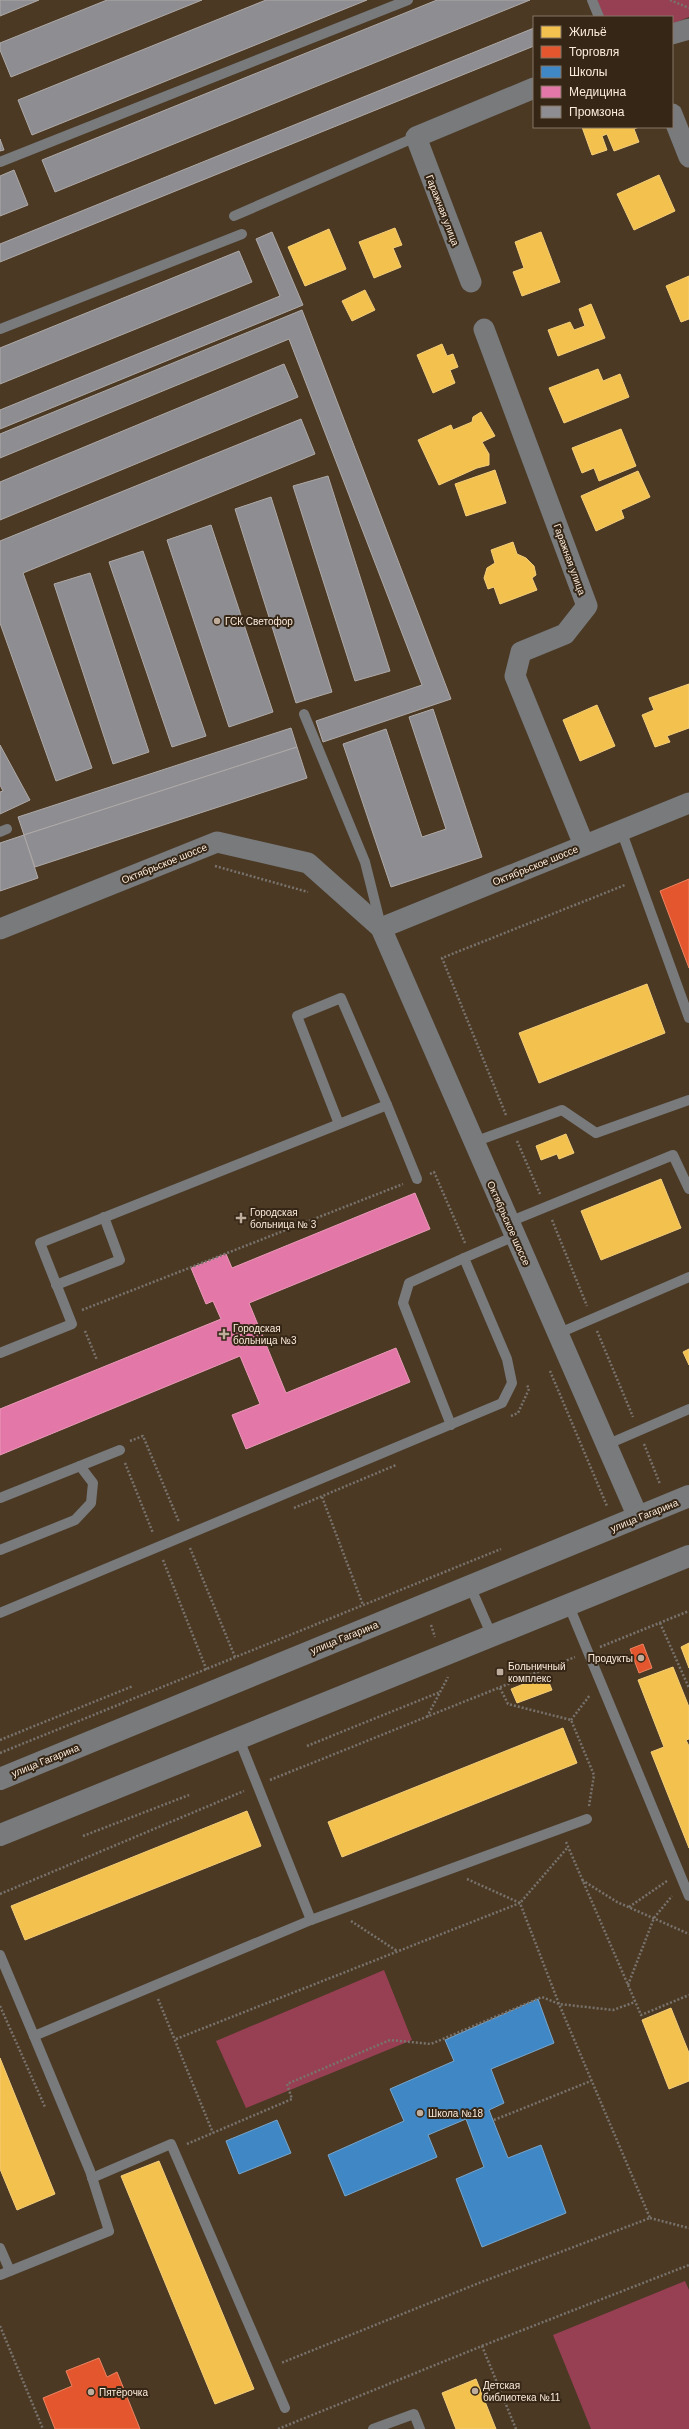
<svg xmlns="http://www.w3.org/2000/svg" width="689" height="2429" font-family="Helvetica,sans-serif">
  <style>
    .green { fill: #974054 }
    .homes { fill: #f2c14e; stroke: #f5ce79 }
    .shops { fill: #e4572e; stroke: #ec8462 }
    .schools { fill: #3f88c5; stroke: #78a6cc }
    .health { fill: #e377a8; stroke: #eb9ab8 }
    .industry { fill: #8d8d92; stroke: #afaaa8 }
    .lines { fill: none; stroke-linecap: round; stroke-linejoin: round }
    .path { stroke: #78736c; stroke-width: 2.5; stroke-dasharray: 2 2; stroke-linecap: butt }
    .service { stroke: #787a7c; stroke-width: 10 }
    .minor { stroke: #787a7c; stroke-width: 21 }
    .tertiary { stroke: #787a7c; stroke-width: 22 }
    .poi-dot { fill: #bfad9c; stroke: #352616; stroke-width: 1.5 }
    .labels { text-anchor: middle; stroke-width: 4; stroke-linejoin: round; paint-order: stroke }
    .street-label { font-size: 10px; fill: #fdecdc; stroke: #352616 }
    .poi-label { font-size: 10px; fill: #fdecdc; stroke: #352616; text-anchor: start }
  </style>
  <rect width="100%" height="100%" fill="#4b3924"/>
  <!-- green -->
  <g class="green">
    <polygon points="597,0 689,0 689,17 672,24 672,17 604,17"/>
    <polygon points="384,1970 412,2040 246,2108 216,2041"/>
    <polygon points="685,2281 689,2290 689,2429 591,2429 553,2335"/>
  </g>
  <!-- homes -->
  <g class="homes">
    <polygon points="582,127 639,127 634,129 639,142 614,151 607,134 602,136 607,150 592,155"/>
    <polygon points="659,175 675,211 634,230 617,194"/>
    <polygon points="395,228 402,245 393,248 401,267 374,278 359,242"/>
    <polygon points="329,229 346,269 305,286 288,247"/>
    <polygon points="541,232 560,282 522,296 513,272 524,268 515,242"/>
    <polygon points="689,276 689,319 681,322 666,286"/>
    <polygon points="365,290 375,310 352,321 342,301"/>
    <polygon points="591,304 605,338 558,356 548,330 570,322 574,330 585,326 579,309"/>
    <polygon points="442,344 447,356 453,354 458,367 450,370 455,383 433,393 417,355"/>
    <polygon points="598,369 603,381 620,374 629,397 564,423 549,388"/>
    <polygon points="481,412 495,436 482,442 489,454 489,465 477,468 439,485 418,440 451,425 453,430 472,422 473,417"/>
    <polygon points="621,429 636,466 599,481 594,468 582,473 572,448"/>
    <polygon points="495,470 506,503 466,516 455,484"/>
    <polygon points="638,471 650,497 621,510 624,518 596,531 581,496"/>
    <polygon points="513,542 517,554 526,558 534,566 536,575 532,578 537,590 500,604 494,587 488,589 484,578 487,568 495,563 491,550"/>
    <polygon points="689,684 689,728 667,736 670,742 655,747 642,715 654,710 649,698"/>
    <polygon points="597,705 615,746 580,761 563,720"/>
    <polygon points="647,984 665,1033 539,1083 519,1033"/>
    <polygon points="566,1134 574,1153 559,1159 557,1154 541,1160 536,1146"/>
    <polygon points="661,1179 681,1228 601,1260 581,1211"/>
    <polygon points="689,1349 689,1365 683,1352"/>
    <polygon points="689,1643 689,1668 681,1647"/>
    <polygon points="673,1667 689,1707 689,1739 686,1740 689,1746 689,1848 651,1752 664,1747 638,1680"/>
    <polygon points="546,1675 552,1690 517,1703 511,1689"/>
    <polygon points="563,1728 577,1763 342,1857 328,1822"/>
    <polygon points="247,1811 261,1846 25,1940 11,1906"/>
    <polygon points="671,2008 689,2053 689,2081 669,2089 642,2020"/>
    <polygon points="0,2058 55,2194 17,2210 0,2169"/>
    <polygon points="159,2161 254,2389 215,2404 121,2176"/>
    <polygon points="476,2379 496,2429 456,2429 442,2393"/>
  </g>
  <!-- shops -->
  <g class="shops">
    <polygon points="689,879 689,968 660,891"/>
    <polygon points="643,1644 652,1668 639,1673 630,1649"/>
    <polygon points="99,2358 107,2377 117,2372 140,2429 55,2429 43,2398 72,2386 66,2371"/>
  </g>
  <!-- schools -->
  <g class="schools">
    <polygon points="538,1999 554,2043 491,2069 504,2103 489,2110 508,2158 541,2145 566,2213 482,2247 456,2179 484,2167 466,2119 428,2135 437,2157 345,2196 328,2155 404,2121 390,2089 454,2061 445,2040"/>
    <polygon points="277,2120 291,2153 239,2174 226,2141"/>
  </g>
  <!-- health -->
  <polygon class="health" points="415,1193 430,1229 249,1303 286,1393 396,1348 410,1382 246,1449 232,1415 260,1404 240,1356 0,1455 0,1409 221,1319 213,1301 206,1304 191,1268 226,1254 232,1268"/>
  <!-- industry -->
  <g class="industry">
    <polygon points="0,0 39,0 0,16"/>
    <polygon points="107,0 202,0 11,77 0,50 0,43"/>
    <polygon points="266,0 367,0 32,135 18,100"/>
    <polygon points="437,0 530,0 55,192 42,160"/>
    <polygon points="534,28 534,46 0,262 0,244"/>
    <polygon points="0,139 4,150 0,151"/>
    <polygon points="14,170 28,205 0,216 0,176"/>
    <polygon points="272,232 303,305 0,429 0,410 280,296 256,239"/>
    <polygon points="239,251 252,282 0,384 0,348"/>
    <polygon points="302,310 451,699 323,742 316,721 422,685 289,339 0,458 0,434"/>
    <polygon points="284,364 298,397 0,520 0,482"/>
    <polygon points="301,419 315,454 23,573 92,768 56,781 0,623 0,541"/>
    <polygon points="328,476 390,671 355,681 293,486"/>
    <polygon points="271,497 332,692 296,703 235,509"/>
    <polygon points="211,525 273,712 229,727 167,540"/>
    <polygon points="143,551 206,736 172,747 109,562"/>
    <polygon points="90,573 149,752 113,764 54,584"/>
    <polygon points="433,709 482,857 391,887 343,744 386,729 422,837 446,829 409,717"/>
    <polygon points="291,728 297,747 24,835 18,817"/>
    <polygon points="0,745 30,800 0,814 0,792 3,791 0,785"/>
    <polygon points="297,747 307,778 35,867 24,835"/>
    <polygon points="24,835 38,878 0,891 0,843"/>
  </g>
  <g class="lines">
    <!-- path -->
    <g class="path">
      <polyline points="670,0 689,8"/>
      <polyline points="215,866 308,892"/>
      <polyline points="506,1115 442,958 625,885"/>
      <polyline points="517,1141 540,1194"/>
      <polyline points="430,1174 434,1172 465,1243"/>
      <polyline points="552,1220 587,1306"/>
      <polyline points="82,1310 403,1184"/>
      <polyline points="85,1331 97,1360"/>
      <polyline points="597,1331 633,1417"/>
      <polyline points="550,1371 607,1506"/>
      <polyline points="511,1416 518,1413 529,1389 527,1385"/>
      <polyline points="130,1441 143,1436 179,1522"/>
      <polyline points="644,1444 660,1484"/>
      <polyline points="125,1463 153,1533"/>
      <polyline points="322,1497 363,1605"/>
      <polyline points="294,1508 396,1465"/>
      <polyline points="190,1548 235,1657"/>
      <polyline points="163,1560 207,1671"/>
      <polyline points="660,1623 689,1688"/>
      <polyline points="431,1625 435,1637"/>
      <polyline points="600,1647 689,1611"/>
      <polyline points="500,1688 508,1704 571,1720 594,1775 589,1806"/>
      <polyline points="427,1717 448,1677"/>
      <polyline points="571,1720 590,1695"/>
      <polyline points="0,1740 133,1686"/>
      <polyline points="307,1746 440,1692"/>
      <polyline points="0,1753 501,1549"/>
      <polyline points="270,1780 575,1657"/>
      <polyline points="83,1836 189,1795"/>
      <polyline points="566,1842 641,2015 689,1995"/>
      <polyline points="467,1879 520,1903 568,1847"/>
      <polyline points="582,1880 617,1902 689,1934"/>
      <polyline points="0,1894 244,1791"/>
      <polyline points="629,1907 667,1881"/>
      <polyline points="351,1921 397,1951"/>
      <polyline points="628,1985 654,1918 672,1896"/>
      <polyline points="158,1999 213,2133"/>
      <polyline points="0,2006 45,2107"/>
      <polyline points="176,2039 520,1903 559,2004 650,2218 479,2283 281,2363"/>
      <polyline points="494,2120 591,2081"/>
      <polyline points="187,2144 292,2099 287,2084 390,2040 431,2044 542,1997 559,2004 613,2010 635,2002"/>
      <polyline points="650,2218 689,2228"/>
      <polyline points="0,2326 43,2429"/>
      <polyline points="482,2346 689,2265"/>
      <polyline points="278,2429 482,2346 516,2429"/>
    </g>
    <!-- service -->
    <g class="service">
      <polyline points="592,0 599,17"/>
      <polyline points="0,162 408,0"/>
      <polyline points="234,216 416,137"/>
      <polyline points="0,329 242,234"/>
      <polyline points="304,714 365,862 380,922"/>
      <polyline points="621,830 689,1018"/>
      <polyline points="0,832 7,829"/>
      <polyline points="387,1105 417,1179"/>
      <polyline points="474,1142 562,1110 596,1133 689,1100"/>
      <polyline points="509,1222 673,1155 689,1189"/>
      <polyline points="56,1285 120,1260 104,1217"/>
      <polyline points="557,1334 689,1277"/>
      <polyline points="0,1353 72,1324 40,1243 387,1105 341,998 297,1016 339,1124"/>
      <polyline points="451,1425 403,1303 409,1283 464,1258"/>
      <polyline points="606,1445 689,1409"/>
      <polyline points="0,1498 120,1450"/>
      <polyline points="0,1550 75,1520 91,1503 93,1483 80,1466"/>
      <polyline points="470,1586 492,1636"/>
      <polyline points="569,1606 689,1896"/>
      <polyline points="0,1613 502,1403 512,1383 507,1359 464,1258 515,1236"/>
      <polyline points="239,1739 311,1920"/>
      <polyline points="0,1955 34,2036 311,1920 587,1819"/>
      <polyline points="92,2178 171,2144 285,2408"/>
      <polyline points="0,2248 10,2271"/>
      <polyline points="0,2275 109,2231 90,2171 34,2036"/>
      <polyline points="373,2429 414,2414 420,2429"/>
    </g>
    <!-- minor -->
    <g class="minor">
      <polyline points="672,34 689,29"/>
      <polyline points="672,114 689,157"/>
      <polyline points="471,282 416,137 534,88"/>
      <polyline points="484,329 587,606 565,634 521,652 515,676 584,845"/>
      <polyline points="381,928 689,803"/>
      <polyline points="0,929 217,842 308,863 381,928 638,1517"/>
    </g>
    <!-- tertiary -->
    <g class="tertiary">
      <polyline points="0,1779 689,1496"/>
      <polyline points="0,1835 689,1556"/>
    </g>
  </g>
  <!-- markers -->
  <g class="poi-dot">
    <circle cx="217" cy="621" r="4"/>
    <path d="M239 1212h4v4h4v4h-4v4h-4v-4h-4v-4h4z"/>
    <path d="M222 1328h4v4h4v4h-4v4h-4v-4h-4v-4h4z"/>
    <circle cx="641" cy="1658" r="4"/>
    <rect x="496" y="1668" width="8" height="8" rx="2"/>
    <circle cx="420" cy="2113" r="4"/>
    <circle cx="475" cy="2391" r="4"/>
    <circle cx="91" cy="2392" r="4"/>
  </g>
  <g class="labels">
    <!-- street labels -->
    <g class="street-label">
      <text transform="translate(443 210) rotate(69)" y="4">Гаражная улица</text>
      <text transform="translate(570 559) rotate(70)" y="4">Гаражная улица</text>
      <text transform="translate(164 863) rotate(-22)" y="4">Октябрьское шоссе</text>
      <text transform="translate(535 865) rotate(-22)" y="4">Октябрьское шоссе</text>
      <text transform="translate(509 1223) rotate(66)" y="4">Октябрьское шоссе</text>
      <text transform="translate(644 1515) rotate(-22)" y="4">улица Гагарина</text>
      <text transform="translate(344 1637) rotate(-22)" y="4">улица Гагарина</text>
      <text transform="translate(45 1760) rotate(-22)" y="4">улица Гагарина</text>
    </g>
    <!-- poi labels -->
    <g class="poi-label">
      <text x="225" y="625">ГСК Светофор</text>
      <text x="250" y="1216">Городская<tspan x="250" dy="12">больница № 3</tspan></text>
      <text x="233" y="1332">Городская<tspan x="233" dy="12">больница №3</tspan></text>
      <text x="633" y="1662" text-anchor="end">Продукты</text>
      <text x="508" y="1670">Больничный<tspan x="508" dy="12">комплекс</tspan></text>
      <text x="428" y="2117">Школа №18</text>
      <text x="483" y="2389">Детская<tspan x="483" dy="12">библиотека №11</tspan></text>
      <text x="99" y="2396">Пятёрочка</text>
    </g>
  </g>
  <!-- legend -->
  <rect x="533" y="16" width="140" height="112" fill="#352616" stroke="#857565"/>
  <rect x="541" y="26" width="20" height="12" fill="#f2c14e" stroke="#857565"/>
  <text x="569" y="36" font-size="12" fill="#fdecdc">Жильё</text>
  <rect x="541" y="46" width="20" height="12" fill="#e4572e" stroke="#857565"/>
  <text x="569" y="56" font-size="12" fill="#fdecdc">Торговля</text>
  <rect x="541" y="66" width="20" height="12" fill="#3f88c5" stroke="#857565"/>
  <text x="569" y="76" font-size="12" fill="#fdecdc">Школы</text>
  <rect x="541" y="86" width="20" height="12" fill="#e377a8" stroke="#857565"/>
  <text x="569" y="96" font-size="12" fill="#fdecdc">Медицина</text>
  <rect x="541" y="106" width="20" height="12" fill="#8d8d92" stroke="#857565"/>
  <text x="569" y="116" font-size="12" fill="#fdecdc">Промзона</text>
</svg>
